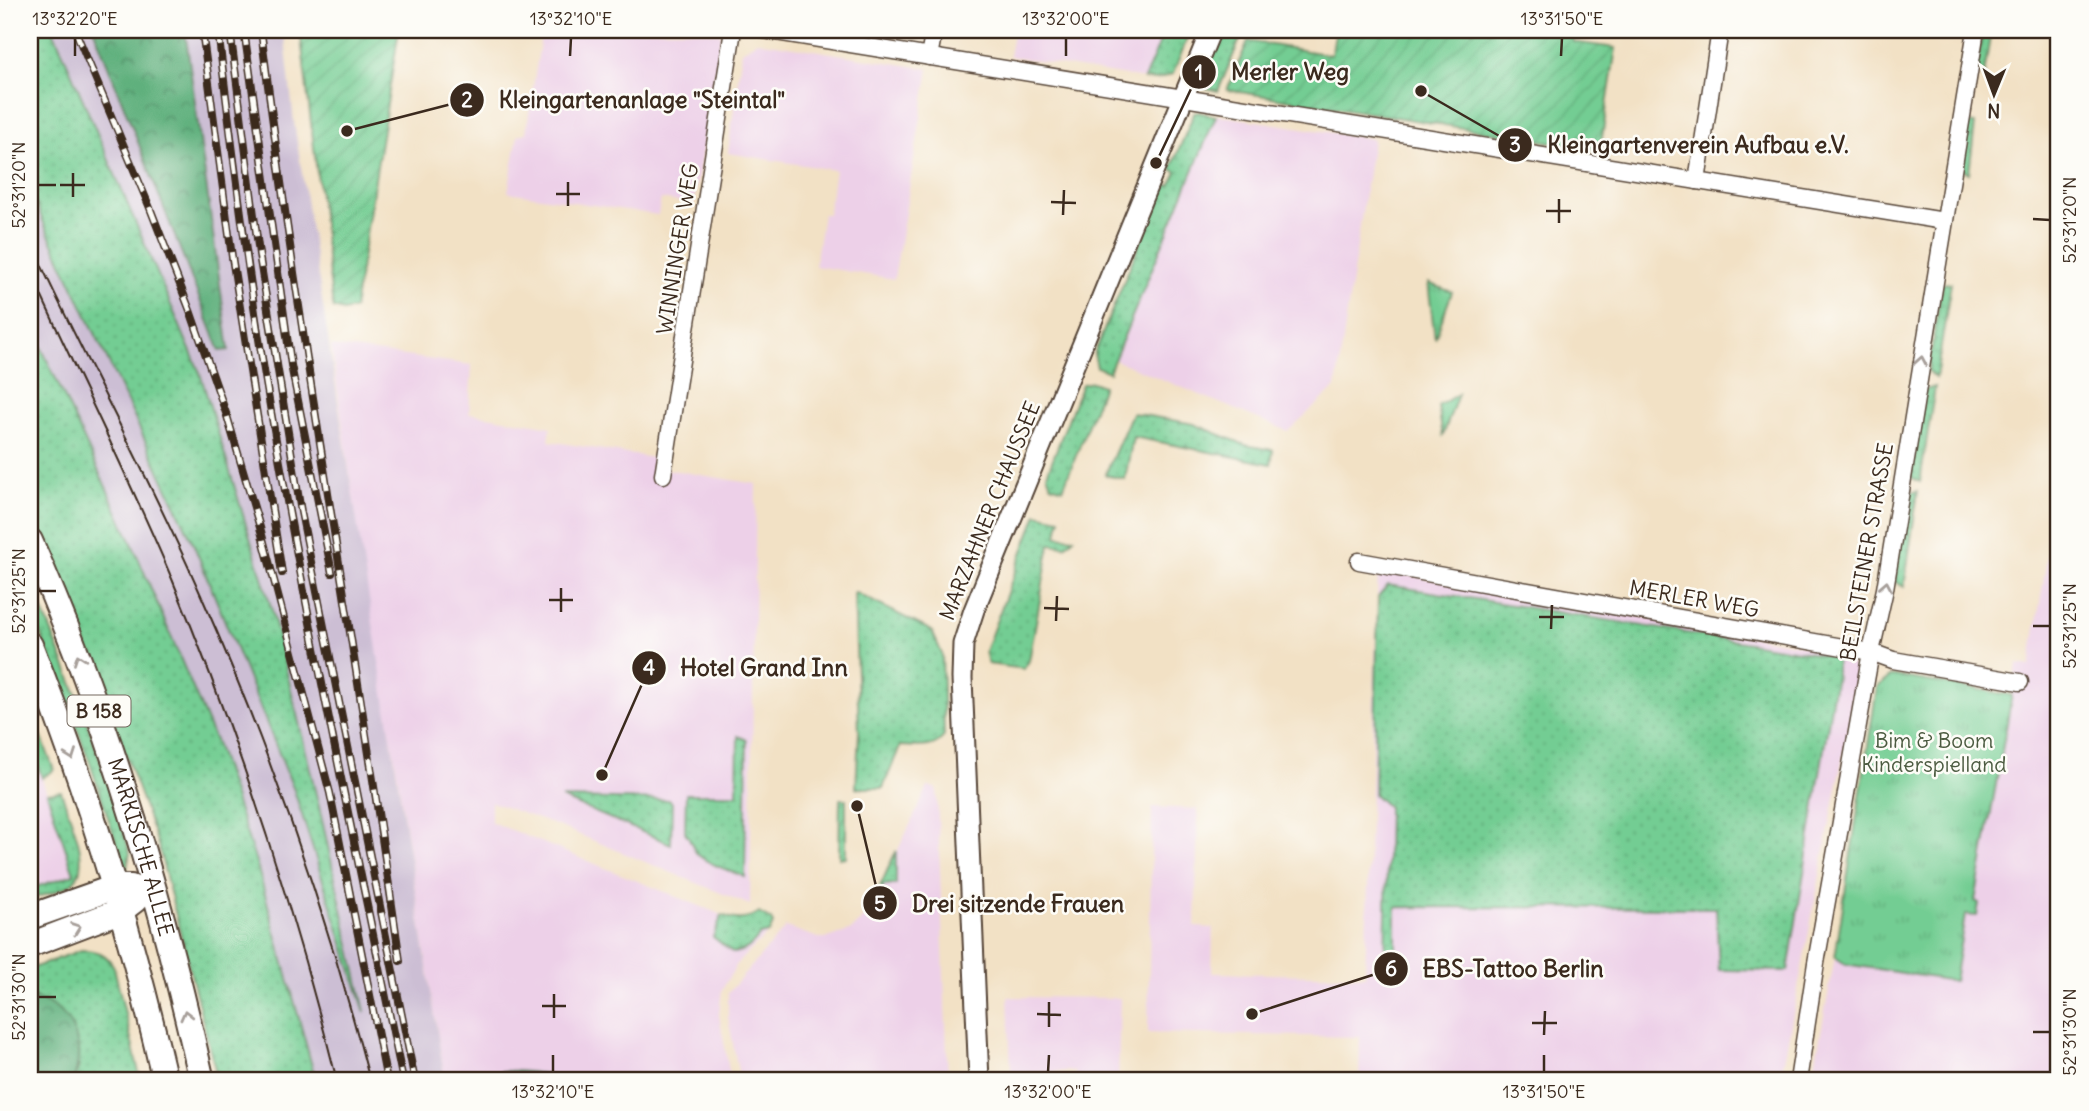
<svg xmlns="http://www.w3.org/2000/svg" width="2089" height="1111" font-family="Delius,sans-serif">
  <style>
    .built { fill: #edd0e8 }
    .industrial { fill: #ccbed4 }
    .grass { fill: url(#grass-dots); stroke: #577c58; stroke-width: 2 }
    .forest { fill: url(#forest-crowns); stroke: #4c6d4e; stroke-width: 2 }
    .park { fill: url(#park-tufts); stroke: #577c58; stroke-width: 2 }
    .garden { fill: url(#garden-furrows); stroke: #577c58; stroke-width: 2 }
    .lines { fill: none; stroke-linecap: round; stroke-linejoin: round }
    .minor-casing { stroke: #564537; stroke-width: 19 }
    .tertiary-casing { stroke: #564537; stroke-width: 23 }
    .primary-casing { stroke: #564537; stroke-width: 28 }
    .minor { stroke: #fff; stroke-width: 16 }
    .tertiary { stroke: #fff; stroke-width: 19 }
    .primary { stroke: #fff; stroke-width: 24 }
    .tram { stroke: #3b2a1e; stroke-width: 2 }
    .rail-casing { stroke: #3b2a1e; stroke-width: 8 }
    .rail { stroke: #fdfcf7; stroke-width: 5; stroke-dasharray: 16; stroke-linecap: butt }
    .oneway { stroke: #a79f9a }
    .ticks { fill: none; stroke: #3b2a1e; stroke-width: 2.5 }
    .labels { text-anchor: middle; stroke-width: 5; stroke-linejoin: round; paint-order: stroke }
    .shield { fill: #fdfcf7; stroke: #75695f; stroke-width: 2 }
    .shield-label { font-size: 19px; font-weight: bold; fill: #3b2a1e }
    .street-label { font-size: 21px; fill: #3b2a1e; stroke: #fdfcf7 }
    .park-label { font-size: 21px; fill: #4c5b41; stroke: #fdfcf7 }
    .leader { fill: none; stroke: #3b2a1e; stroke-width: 2.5 }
    .callout-dot { fill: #3b2a1e; stroke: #fdfcf7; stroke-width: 2.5 }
    .mark-label { font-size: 21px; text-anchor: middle; font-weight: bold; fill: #fff }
    .callout-label { font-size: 23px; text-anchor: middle; font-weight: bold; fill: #3b2a1e; stroke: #fdfcf7; stroke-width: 5; stroke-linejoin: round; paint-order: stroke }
    .neatline { fill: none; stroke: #3b2a1e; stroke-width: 2.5 }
    .ticks-label { font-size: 18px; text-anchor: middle; fill: #3b2a1e }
  </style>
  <defs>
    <pattern id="grass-dots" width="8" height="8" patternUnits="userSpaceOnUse" patternTransform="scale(1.75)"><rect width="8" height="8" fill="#73cd93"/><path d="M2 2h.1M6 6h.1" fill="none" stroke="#64b07e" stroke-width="1.8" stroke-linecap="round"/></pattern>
    <pattern id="forest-crowns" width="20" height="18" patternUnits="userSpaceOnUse" patternTransform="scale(1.75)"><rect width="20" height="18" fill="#5eb07d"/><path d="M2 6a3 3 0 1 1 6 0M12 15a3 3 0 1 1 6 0" fill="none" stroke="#4f8f66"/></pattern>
    <pattern id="park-tufts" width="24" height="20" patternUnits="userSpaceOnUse" patternTransform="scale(1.75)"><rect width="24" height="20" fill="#73cd93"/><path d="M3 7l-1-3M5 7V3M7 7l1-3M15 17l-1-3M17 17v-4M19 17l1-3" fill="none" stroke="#64b07e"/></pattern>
    <pattern id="garden-furrows" width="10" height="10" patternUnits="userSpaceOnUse" patternTransform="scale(1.75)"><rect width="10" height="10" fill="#73cd93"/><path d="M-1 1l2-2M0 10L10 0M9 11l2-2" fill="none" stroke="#64b07e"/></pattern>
  </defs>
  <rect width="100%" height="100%" fill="#fdfcf7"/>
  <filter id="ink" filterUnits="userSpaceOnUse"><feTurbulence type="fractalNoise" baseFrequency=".0143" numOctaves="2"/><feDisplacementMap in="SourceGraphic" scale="14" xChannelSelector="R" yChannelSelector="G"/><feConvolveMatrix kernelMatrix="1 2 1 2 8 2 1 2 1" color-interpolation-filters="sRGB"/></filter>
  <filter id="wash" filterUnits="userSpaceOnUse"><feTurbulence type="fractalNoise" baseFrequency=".00686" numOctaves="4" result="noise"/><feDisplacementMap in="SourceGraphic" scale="28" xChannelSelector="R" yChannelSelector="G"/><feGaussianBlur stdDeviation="1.57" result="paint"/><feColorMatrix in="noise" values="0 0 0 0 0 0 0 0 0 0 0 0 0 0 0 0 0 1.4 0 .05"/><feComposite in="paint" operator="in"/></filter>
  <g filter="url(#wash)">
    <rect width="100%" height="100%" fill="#f2e1c5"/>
    <!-- built -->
    <g class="built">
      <polygon points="542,30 691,30 721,34 693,207 687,203 661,199 658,215 508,192 518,135 526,133"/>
      <polygon points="1014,30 1178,30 1162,69 1144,79 1009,56"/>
      <polygon points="757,41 929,69 894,279 815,266 823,214 828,214 835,170 728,153 742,51"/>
      <polygon points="1216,115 1373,139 1336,387 1288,431 1115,360"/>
      <polygon points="331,346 472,365 469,413 551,427 549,441 653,458 652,467 756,484 750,905 558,826 491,802 491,822 722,915 713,937 758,929 769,933 739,961 722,989 719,1015 731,1081 445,1081 396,767 374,641"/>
      <polygon points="2059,482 2059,1081 1812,1081 1835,957 1845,964 1954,980 1965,914 1977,916 1979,904 1975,901 1994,706 2012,695 2017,664 2030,666"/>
      <polygon points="1378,570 1839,652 1849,659 1855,669 1857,684 1780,1081 1359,1081 1360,1037 1148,1033 1152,807 1198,809 1195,927 1213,928 1212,973 1365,976"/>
      <polygon points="30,743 74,874 30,889"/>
      <polygon points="928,787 935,788 937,791 948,1081 740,1081 728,1017 728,993 786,927 818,938 828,938 852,930 861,921 869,911"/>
      <polygon points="1008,997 1120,998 1118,1081 1076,1081 1075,1071 1011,1073"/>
    </g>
    <!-- industrial -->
    <polygon class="industrial" points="53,30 94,30 220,351 229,349 185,30 284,30 294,122 445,1081 316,1081 257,865 216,743 131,541 30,323 30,188 45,226 193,543 294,790 363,1002 77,88"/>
    <!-- grass -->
    <g class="grass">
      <polygon points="30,30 53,30 200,373 272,610 320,811 365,1012 294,790 193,543 45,226 30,188"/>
      <polygon points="1165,30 1187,39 1173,74 1156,80 1144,79"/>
      <polygon points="1223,30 1244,30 1218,91 1202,87 1203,77"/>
      <polygon points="1983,30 1991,30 1984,75 1977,68"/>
      <polygon points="1198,112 1216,116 1109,372 1097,367 1094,354 1164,184 1170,186 1177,172 1171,169 1194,113"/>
      <polygon points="1967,123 1975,124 1969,173 1961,168"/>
      <polygon points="1951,283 1936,378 1928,371 1942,284"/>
      <polygon points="30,323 131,541 216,743 257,865 316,1081 218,1081 158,845 70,600 30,508"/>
      <polygon points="1092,382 1103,386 1063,489 1051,485 1047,474 1082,384"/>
      <polygon points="1935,387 1920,482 1911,477 1925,390"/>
      <polygon points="1132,413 1194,424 1245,445 1273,450 1271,464 1133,437 1125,479 1105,475"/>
      <polygon points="1918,491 1904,587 1895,582 1908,493"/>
      <polygon points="1037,514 1060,519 1057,536 1074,538 1065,546 1050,544 1029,661 1024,669 988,664 985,651"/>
      <polygon points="30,579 80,702 112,794 130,853 126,872 90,763 30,606"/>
      <polygon points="1388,585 1836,657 1836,675 1788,971 1719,970 1716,908 1396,907 1396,962 1385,963 1388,807 1374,794 1378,597"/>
      <path d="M854,592L932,631L942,654L944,736C934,751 916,746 900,746L883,788H856L859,732Z"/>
      <polygon points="30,706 54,770 42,778 30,743"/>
      <path d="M738,736L747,740L745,877C733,872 701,862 695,851C691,844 691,839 685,832L686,794H737Z"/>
      <path d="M61,791C68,814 95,866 71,884C60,892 43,895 30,899V889L74,874L47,793Z"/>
      <polygon points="561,798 670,800 672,803 671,844"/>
      <polygon points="896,851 896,884 883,885 883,911 869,911"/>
      <path d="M759,913L771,920L773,924L769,933L760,935C752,946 746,951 733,953L713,937L722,915C736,921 746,921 759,913Z"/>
      <path d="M81,950C98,950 106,953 114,967L141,1081H73L79,1066L32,997L30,998V969Z"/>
    </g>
    <!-- forest -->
    <g class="forest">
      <polygon points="94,30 185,30 229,350 220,351"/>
      <path d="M32,997C72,1008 87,1043 73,1081H30V998Z"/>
      <path d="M502,1071C524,1071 544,1072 564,1081H492Z"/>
    </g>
    <!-- park -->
    <g class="park">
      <polygon points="1428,283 1452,292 1435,339"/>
      <polygon points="1458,394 1443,436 1443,437 1438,406"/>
      <polygon points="1897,676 2012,695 1975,901 1979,903 1977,916 1965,915 1954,981 1845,964 1835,957 1877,687 1890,677"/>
    </g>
    <!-- garden -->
    <g class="garden">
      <polygon points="300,30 399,30 354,309 343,311 333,308"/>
      <polygon points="1336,30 1574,30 1573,42 1616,48 1600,150 1227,90 1248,41 1331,55"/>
      <polygon points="840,799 846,799 846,857 839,858"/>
    </g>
  </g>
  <g filter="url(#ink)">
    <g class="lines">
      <!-- minor casing -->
      <g class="minor-casing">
        <g id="minor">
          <polyline points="764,30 1944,221"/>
          <polyline points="929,57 934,30"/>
          <polyline points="1697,181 1720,30"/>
          <polyline points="663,475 733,30"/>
          <polyline points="1359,561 1871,652 1893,660 2020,682"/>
          <polyline points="1798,1081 1816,963 1871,652 1885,589 1976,30"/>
        </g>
      </g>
      <!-- tertiary casing -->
      <g class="tertiary-casing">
        <polyline id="tertiary" points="979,1081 962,678 963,644 974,610 1211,30"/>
      </g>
      <!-- primary casing -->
      <g class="primary-casing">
        <g id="primary">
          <path id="s1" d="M30,541C107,713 161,897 202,1081"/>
          <path d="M30,645C87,787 131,932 165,1081"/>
          <polyline points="30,917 115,887 131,887"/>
          <polyline points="30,945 122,910 135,900"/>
        </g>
      </g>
      <!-- minor -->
      <use href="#minor" class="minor"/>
      <!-- tertiary -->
      <use href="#tertiary" class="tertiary"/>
      <!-- primary -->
      <use href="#primary" class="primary"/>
      <!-- tram -->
      <g class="tram">
        <path d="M30,241C84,359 148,474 200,593C270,750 327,915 370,1081"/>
        <path d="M30,271C77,374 128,475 172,579C240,742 294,910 337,1081"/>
      </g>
      <!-- rail casing -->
      <g class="rail-casing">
        <g id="rail">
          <polyline points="75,30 150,208 191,313 227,416 261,531 330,793 387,1081"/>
          <polyline points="202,30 232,257 282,573"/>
          <path d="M218,30C233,158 249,286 271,412C310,636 358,859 403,1081"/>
          <polyline points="230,30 259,254 301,512 415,1081"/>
          <polyline points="244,30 291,365 332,573"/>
          <path d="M261,30C299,341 356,650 400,961"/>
        </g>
      </g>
      <!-- rail -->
      <use href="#rail" class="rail"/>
    </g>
    <!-- one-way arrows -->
    <defs><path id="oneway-chevron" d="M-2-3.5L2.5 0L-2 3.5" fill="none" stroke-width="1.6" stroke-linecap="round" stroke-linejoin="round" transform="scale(1.75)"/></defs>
    <g class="oneway">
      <use href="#oneway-chevron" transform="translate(1921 361) rotate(-80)"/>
      <use href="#oneway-chevron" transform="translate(1886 586) rotate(-80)"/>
      <use href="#oneway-chevron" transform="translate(79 659) rotate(-110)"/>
      <use href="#oneway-chevron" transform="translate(71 755) rotate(70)"/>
      <use href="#oneway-chevron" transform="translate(76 928) rotate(-20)"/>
      <use href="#oneway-chevron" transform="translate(186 1015) rotate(-104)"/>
    </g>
  </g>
  <!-- ticks -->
  <path class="ticks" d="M75,56V38M570,56L571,38M1066,56V38M1561,56L1562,38M38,185H56M60,185H85M556,194H580M73,197V173M1051,202L1076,203M568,206V182M1546,211H1571M1063,215L1064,190M2033,219L2050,220M1559,223V199M38,591H56M549,600H573M1044,608L1069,609M561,612V588M1539,617H1564M1056,621L1057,596M2033,626H2050M1551,629L1552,605M38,997H56M542,1006H566M1037,1014L1061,1015M554,1018V994M1532,1023H1557M1049,1027V1002M2033,1032H2050M1544,1035L1545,1011M553,1072V1055M1048,1072L1049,1055M1544,1072V1055"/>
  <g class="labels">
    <!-- shield labels -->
    <rect class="shield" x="67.5" y="695.5" width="63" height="31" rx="5"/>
    <g class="shield-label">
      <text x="99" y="718">B 158</text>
    </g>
    <!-- street labels -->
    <g class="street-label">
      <text transform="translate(678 249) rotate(-81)" y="7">WINNINGER WEG</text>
      <text transform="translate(990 511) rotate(-68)" y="7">MARZAHNER CHAUSSEE</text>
      <text transform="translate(1867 552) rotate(-80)" y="7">BEILSTEINER STRASSE</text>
      <text transform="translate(1694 599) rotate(10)" y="7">MERLER WEG</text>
      <text dy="7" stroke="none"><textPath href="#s1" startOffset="326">MÄRKISCHE ALLEE</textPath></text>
    </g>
    <!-- park labels -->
    <g class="park-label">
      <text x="1934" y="748">Bim &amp; Boom<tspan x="1934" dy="24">Kinderspielland</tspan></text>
    </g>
  </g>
  <!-- callouts -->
  <path class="leader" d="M1156 163L1199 72M347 131L467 100M1421 91L1515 145M602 775L649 668M857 806L880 903M1252 1014L1391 969"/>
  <g class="callout-dot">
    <circle cx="1156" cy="163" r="7"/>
    <circle cx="347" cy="131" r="7"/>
    <circle cx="1421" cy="91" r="7"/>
    <circle cx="602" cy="775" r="7"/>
    <circle cx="857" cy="806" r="7"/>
    <circle cx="1252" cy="1014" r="7"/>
    <circle cx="1199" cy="72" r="18"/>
    <circle cx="467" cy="100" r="18"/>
    <circle cx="1515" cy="145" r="18"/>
    <circle cx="649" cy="668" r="18"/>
    <circle cx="880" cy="903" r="18"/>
    <circle cx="1391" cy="969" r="18"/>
  </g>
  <g class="mark-label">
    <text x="1199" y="80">1</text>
    <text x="467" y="107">2</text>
    <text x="1515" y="152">3</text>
    <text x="649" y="675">4</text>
    <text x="880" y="911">5</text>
    <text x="1391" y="976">6</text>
  </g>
  <g class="callout-label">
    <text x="1290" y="80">Merler Weg</text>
    <text x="642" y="108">Kleingartenanlage "Steintal"</text>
    <text x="1698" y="153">Kleingartenverein Aufbau e.V.</text>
    <text x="764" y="676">Hotel Grand Inn</text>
    <text x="1018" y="912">Drei sitzende Frauen</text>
    <text x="1513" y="977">EBS-Tattoo Berlin</text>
  </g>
  <!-- margin -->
  <rect width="2089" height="1111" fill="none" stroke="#fdfcf7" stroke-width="77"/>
  <!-- north arrow -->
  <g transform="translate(1994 94) rotate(181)" stroke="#fdfcf7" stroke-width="5" paint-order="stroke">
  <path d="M0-5L12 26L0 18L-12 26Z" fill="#3b2a1e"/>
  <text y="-10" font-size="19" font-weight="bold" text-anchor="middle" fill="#3b2a1e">N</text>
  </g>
  <rect x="38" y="38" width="2012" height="1034" class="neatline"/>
  <g class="ticks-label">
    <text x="75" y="25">13°32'20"E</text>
    <text x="571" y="25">13°32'10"E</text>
    <text x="1066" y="25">13°32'00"E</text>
    <text x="1562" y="25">13°31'50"E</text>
    <text transform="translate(19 185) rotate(-90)" y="6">52°31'20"N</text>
    <text transform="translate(2070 220) rotate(-90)" y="6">52°31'20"N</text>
    <text transform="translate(19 591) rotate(-90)" y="6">52°31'25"N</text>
    <text transform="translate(2070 626) rotate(-90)" y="6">52°31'25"N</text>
    <text transform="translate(19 997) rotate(-90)" y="6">52°31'30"N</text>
    <text transform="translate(2070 1032) rotate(-90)" y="6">52°31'30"N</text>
    <text x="553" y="1098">13°32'10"E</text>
    <text x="1048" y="1098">13°32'00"E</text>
    <text x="1544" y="1098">13°31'50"E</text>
  </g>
</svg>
